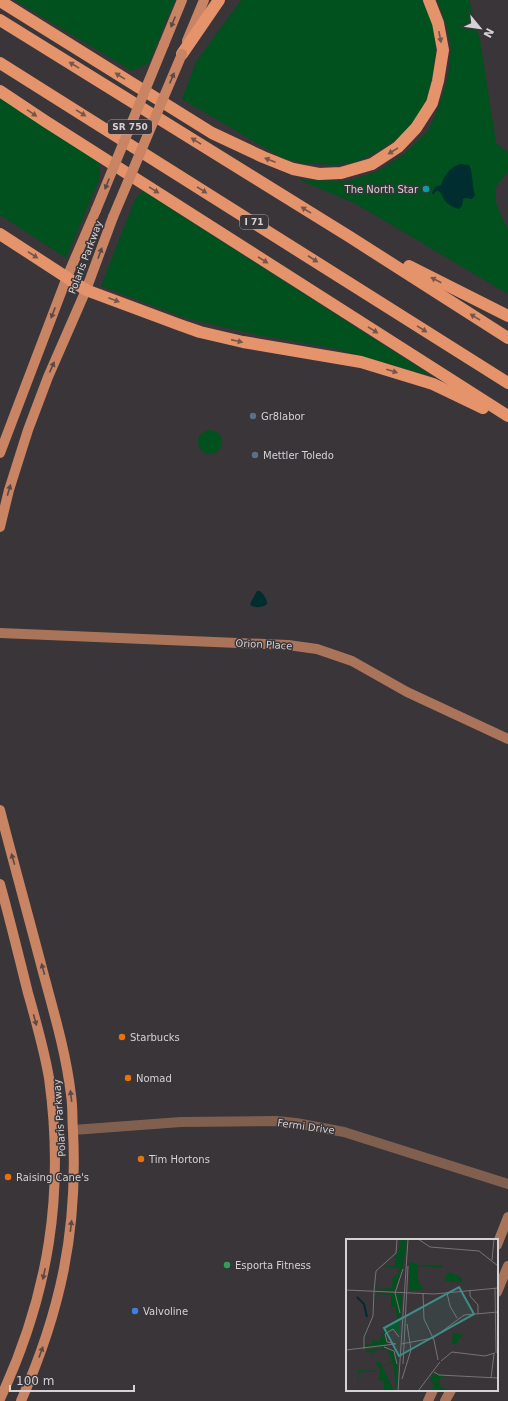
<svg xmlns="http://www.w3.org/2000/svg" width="508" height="1401" font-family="'DejaVu Sans',sans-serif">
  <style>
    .green { fill: #01511f }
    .water { fill: #002d2f }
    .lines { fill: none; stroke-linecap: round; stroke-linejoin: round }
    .tertiary { stroke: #815f4f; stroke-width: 10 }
    .secondary { stroke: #aa745b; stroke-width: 10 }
    .primary { stroke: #c98464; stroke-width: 10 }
    .motorway { stroke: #e5936b; stroke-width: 12 }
    .primary-bridge { stroke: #c98464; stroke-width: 10 }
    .oneway { fill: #5d4944 }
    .oneway2 { fill: #75564a }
    .culture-dot { fill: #0f9aa8; stroke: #393539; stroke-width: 1.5 }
    .service-dot { fill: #5c6f8a; stroke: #393539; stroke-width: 1.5 }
    .food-dot { fill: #e8710a; stroke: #393539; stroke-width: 1.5 }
    .leisure-dot { fill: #2e9e5b; stroke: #393539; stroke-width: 1.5 }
    .shop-dot { fill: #3f7fe0; stroke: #393539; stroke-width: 1.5 }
    .labels { text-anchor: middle; stroke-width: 3; stroke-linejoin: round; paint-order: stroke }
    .shield { fill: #393539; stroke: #a6a3a6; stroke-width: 1 }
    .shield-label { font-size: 9px; font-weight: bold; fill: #d4d2d5 }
    .poi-label { font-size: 10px; fill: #d4d2d5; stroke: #393539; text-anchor: start }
    .street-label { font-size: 10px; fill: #d4d2d5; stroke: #393539 }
    .inset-river { fill: none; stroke: #002d2f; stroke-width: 2 }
    .inset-road { fill: none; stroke: #777477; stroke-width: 1 }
    .view { fill: #408d88; fill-opacity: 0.15; stroke: #408d88; stroke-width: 2 }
    .inset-edge { fill: none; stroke: #d4d2d5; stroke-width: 2 }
  </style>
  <rect width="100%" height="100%" fill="#393539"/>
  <!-- green -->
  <g class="green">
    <polygon points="14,0 175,0 149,63 132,71"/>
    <polygon points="241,0 421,0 425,6 433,26 436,50 432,77 427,98 416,118 400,137 375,153 356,162 336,165 301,163 282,158 182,99 196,62"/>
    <polygon points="437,0 469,0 480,40 496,143 508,153 508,171 495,188 496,203 508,231 508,294 356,204 300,180 349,181 378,171 404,154 428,131 437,111 448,77 451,48 446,24"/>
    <polygon points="0,96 98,158 100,169 99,180 66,258 0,215"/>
    <polygon points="143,191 432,376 332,348 258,335 185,318 101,286 135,199"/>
    <circle cx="210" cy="442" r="12"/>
  </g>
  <!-- water -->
  <g class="water">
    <path d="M460,164L469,165C473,171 472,187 475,195L472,199L466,198L463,199L462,206L459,209C453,207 447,205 444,199C442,195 442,194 438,190L434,193V195L432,193L435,187L441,185C445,174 449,168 460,164Z"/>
    <path d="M257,591H260C264,595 267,599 267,604C262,608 255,608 250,605L251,602Z"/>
  </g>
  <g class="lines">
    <!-- tertiary -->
    <polyline class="tertiary" points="73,1130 181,1122 276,1121 296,1123 344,1132 508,1184"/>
    <!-- secondary -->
    <g class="secondary">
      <polyline points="0,633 288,645 317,649 352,661 407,692 508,739"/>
      <polyline points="497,1245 508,1217"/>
      <polyline points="497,1292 508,1266"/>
      <polyline points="428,1401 433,1390"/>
      <polyline points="445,1401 451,1390"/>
    </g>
    <!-- primary -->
    <g class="primary">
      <polyline points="187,41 204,0"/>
      <polyline points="164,44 182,0"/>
      <polyline points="0,453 67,277 96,210"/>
      <polyline points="0,527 9,490 28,430 48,377 86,290 113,217"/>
      <path d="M0,810C14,865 29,918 43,972C54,1013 66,1053 71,1095C73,1107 72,1119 73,1131C78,1230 61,1310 21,1401"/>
      <path d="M0,884C10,920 19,957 28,993C36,1021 44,1049 49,1078C65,1193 49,1294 0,1399"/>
    </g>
    <!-- motorway -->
    <g class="motorway">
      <polyline points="0,1 212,133 263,157 293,169 319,174 341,173 372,164 398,147 416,128 432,103 438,81 443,50 438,23 429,0"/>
      <polyline points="0,20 350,237 508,338"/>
      <polyline points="182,54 219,0"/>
      <polyline points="0,63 508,383"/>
      <polyline points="0,91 45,121 508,416"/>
      <polyline points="0,234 86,290 180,325 200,332 243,342 361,362 433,384 483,408"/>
      <polyline points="409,266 508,316"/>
    </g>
    <!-- primary-bridge -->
    <g class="primary-bridge">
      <polyline points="96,210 164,44"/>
      <polyline points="113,217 182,54"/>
    </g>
  </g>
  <!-- one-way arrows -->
  <defs><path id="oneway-solid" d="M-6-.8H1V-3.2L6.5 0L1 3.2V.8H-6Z"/></defs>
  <g class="oneway">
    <use href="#oneway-solid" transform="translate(173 22) rotate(112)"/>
    <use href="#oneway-solid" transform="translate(172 78) rotate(-67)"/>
    <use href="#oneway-solid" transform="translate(107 184) rotate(112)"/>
    <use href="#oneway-solid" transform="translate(100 253) rotate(-70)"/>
    <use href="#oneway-solid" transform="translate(53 313) rotate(111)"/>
    <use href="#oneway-solid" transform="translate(52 367) rotate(-66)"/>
    <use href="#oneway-solid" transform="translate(9 490) rotate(-74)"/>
    <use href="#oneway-solid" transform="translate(13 859) rotate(-106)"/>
    <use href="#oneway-solid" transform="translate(43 969) rotate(-105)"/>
    <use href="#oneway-solid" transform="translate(35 1020) rotate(75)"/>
    <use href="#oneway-solid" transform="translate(71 1096) rotate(-97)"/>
    <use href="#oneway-solid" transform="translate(71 1226) rotate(-83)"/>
    <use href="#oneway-solid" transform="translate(44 1274) rotate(102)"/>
    <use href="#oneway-solid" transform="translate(41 1352) rotate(-70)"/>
  </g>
  <g class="oneway2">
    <use href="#oneway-solid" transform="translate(440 37) rotate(79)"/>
    <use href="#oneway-solid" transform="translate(74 65) rotate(-149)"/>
    <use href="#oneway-solid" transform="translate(120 76) rotate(-148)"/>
    <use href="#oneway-solid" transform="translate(32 113) rotate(34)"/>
    <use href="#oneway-solid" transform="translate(81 113) rotate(32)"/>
    <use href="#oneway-solid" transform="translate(196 141) rotate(-148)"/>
    <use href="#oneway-solid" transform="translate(393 151) rotate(148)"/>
    <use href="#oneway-solid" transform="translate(270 160) rotate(-159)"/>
    <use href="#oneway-solid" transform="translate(154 190) rotate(32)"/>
    <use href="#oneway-solid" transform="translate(202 190) rotate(32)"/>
    <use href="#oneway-solid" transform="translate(306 210) rotate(-148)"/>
    <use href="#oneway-solid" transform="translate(33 255) rotate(33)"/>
    <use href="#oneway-solid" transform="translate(313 259) rotate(33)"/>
    <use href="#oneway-solid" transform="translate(263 260) rotate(32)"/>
    <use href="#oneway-solid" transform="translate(436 280) rotate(-153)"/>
    <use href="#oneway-solid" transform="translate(114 300) rotate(21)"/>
    <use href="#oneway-solid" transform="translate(475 317) rotate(-148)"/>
    <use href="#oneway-solid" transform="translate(422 329) rotate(32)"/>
    <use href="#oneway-solid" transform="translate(373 330) rotate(32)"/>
    <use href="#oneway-solid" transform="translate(237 341) rotate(13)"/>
    <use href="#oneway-solid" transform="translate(392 371) rotate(17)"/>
  </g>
  <!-- markers -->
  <circle class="culture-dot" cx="426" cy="189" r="4"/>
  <g class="service-dot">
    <circle cx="253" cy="416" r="4"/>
    <circle cx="255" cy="455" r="4"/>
  </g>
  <g class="food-dot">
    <circle cx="122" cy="1037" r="4"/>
    <circle cx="128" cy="1078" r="4"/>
    <circle cx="141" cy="1159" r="4"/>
    <circle cx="8" cy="1177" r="4"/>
  </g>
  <circle class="leisure-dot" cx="227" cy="1265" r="4"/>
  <circle class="shop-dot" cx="135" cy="1311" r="4"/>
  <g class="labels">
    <!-- shield labels -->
    <g class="shield">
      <rect x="108" y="120" width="44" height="14" rx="3"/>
      <rect x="240" y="215" width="28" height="14" rx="3"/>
    </g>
    <g class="shield-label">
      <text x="130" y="130">SR 750</text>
      <text x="254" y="225">I 71</text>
    </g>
    <!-- poi labels -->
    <g class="poi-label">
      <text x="418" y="193" text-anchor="end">The North Star</text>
      <text x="261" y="420">Gr8labor</text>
      <text x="263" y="459">Mettler Toledo</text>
      <text x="130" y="1041">Starbucks</text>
      <text x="136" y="1082">Nomad</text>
      <text x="149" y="1163">Tim Hortons</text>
      <text x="16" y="1181">Raising Cane's</text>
      <text x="235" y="1269">Esporta Fitness</text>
      <text x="143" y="1315">Valvoline</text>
    </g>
    <!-- street labels -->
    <g class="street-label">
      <text transform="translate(85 257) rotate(-69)" y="4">Polaris Parkway</text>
      <text transform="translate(264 644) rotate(3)" y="4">Orion Place</text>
      <text transform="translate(59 1118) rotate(-94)" y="4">Polaris Parkway</text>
      <text transform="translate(306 1126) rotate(8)" y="4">Fermi Drive</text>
    </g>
  </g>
  <!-- overview -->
  <g transform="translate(346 1239)">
    <rect width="152" height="152" fill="#393539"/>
    <path d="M61,0L57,27L48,52L30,51V44L31,50L46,49L47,38L52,36L53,29L35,27H49V19L55,4L53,1ZM64,23L74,26H96V29L72,27V42L77,50L63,52ZM104,33L116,39V43L100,42L99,38ZM30,54L56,55L53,95L49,90H43L38,98L44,105L20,108L18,107V106L20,97L26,100L20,98V106L26,105L27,100L33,103L38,92L51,80L49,68H45V56L31,55L29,67ZM121,89L110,105H106L107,94L117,95ZM39,109L47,112L51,126V152L47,124L36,127L46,123L42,111H31L30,114L27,112L26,116L25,112L19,113L20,111ZM29,123H34L48,152L38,150V142L32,141L34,133L13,132L11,152L12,131L35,132ZM88,135L102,137L94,138V148L110,152H84L89,146L84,141L78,148Z" fill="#01511f"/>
    <path class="inset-river" d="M11,58L18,65L21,78"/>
    <path class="inset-road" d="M72,0L84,8L133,12L152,27M146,21L148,0M149,49L150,114M0,51L88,55L152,49M124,51V57L132,66V74M28,52L30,32L50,14L51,0M77,54L78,80L88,101L92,121M101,54L104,67L111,79M54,74L49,54L57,30M50,105L41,103L39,95L47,90L53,98M55,105L87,99L118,76L152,73M38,108L48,112L51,125M18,110V98L27,77L28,52M0,111L49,105M95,122L106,113L139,117L149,114M57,125L62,27M88,133L93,136L152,139M145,139L148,115M56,140L65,111L61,85M52,152L62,0M72,152L94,123"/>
    <path class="view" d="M113,48L128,75L53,117L38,89Z"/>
    <rect width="152" height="152" class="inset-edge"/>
  </g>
  <!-- north arrow -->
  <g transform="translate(480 28) rotate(119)" stroke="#393539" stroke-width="3" paint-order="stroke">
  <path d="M0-3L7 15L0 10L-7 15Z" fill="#d4d2d5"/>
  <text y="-6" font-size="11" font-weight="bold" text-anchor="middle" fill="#d4d2d5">N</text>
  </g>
  <!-- scale -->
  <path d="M10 1385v6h124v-6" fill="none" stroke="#d4d2d5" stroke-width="2"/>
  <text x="16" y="1385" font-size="12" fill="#d4d2d5" stroke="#393539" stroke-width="3" paint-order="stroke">100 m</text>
</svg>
